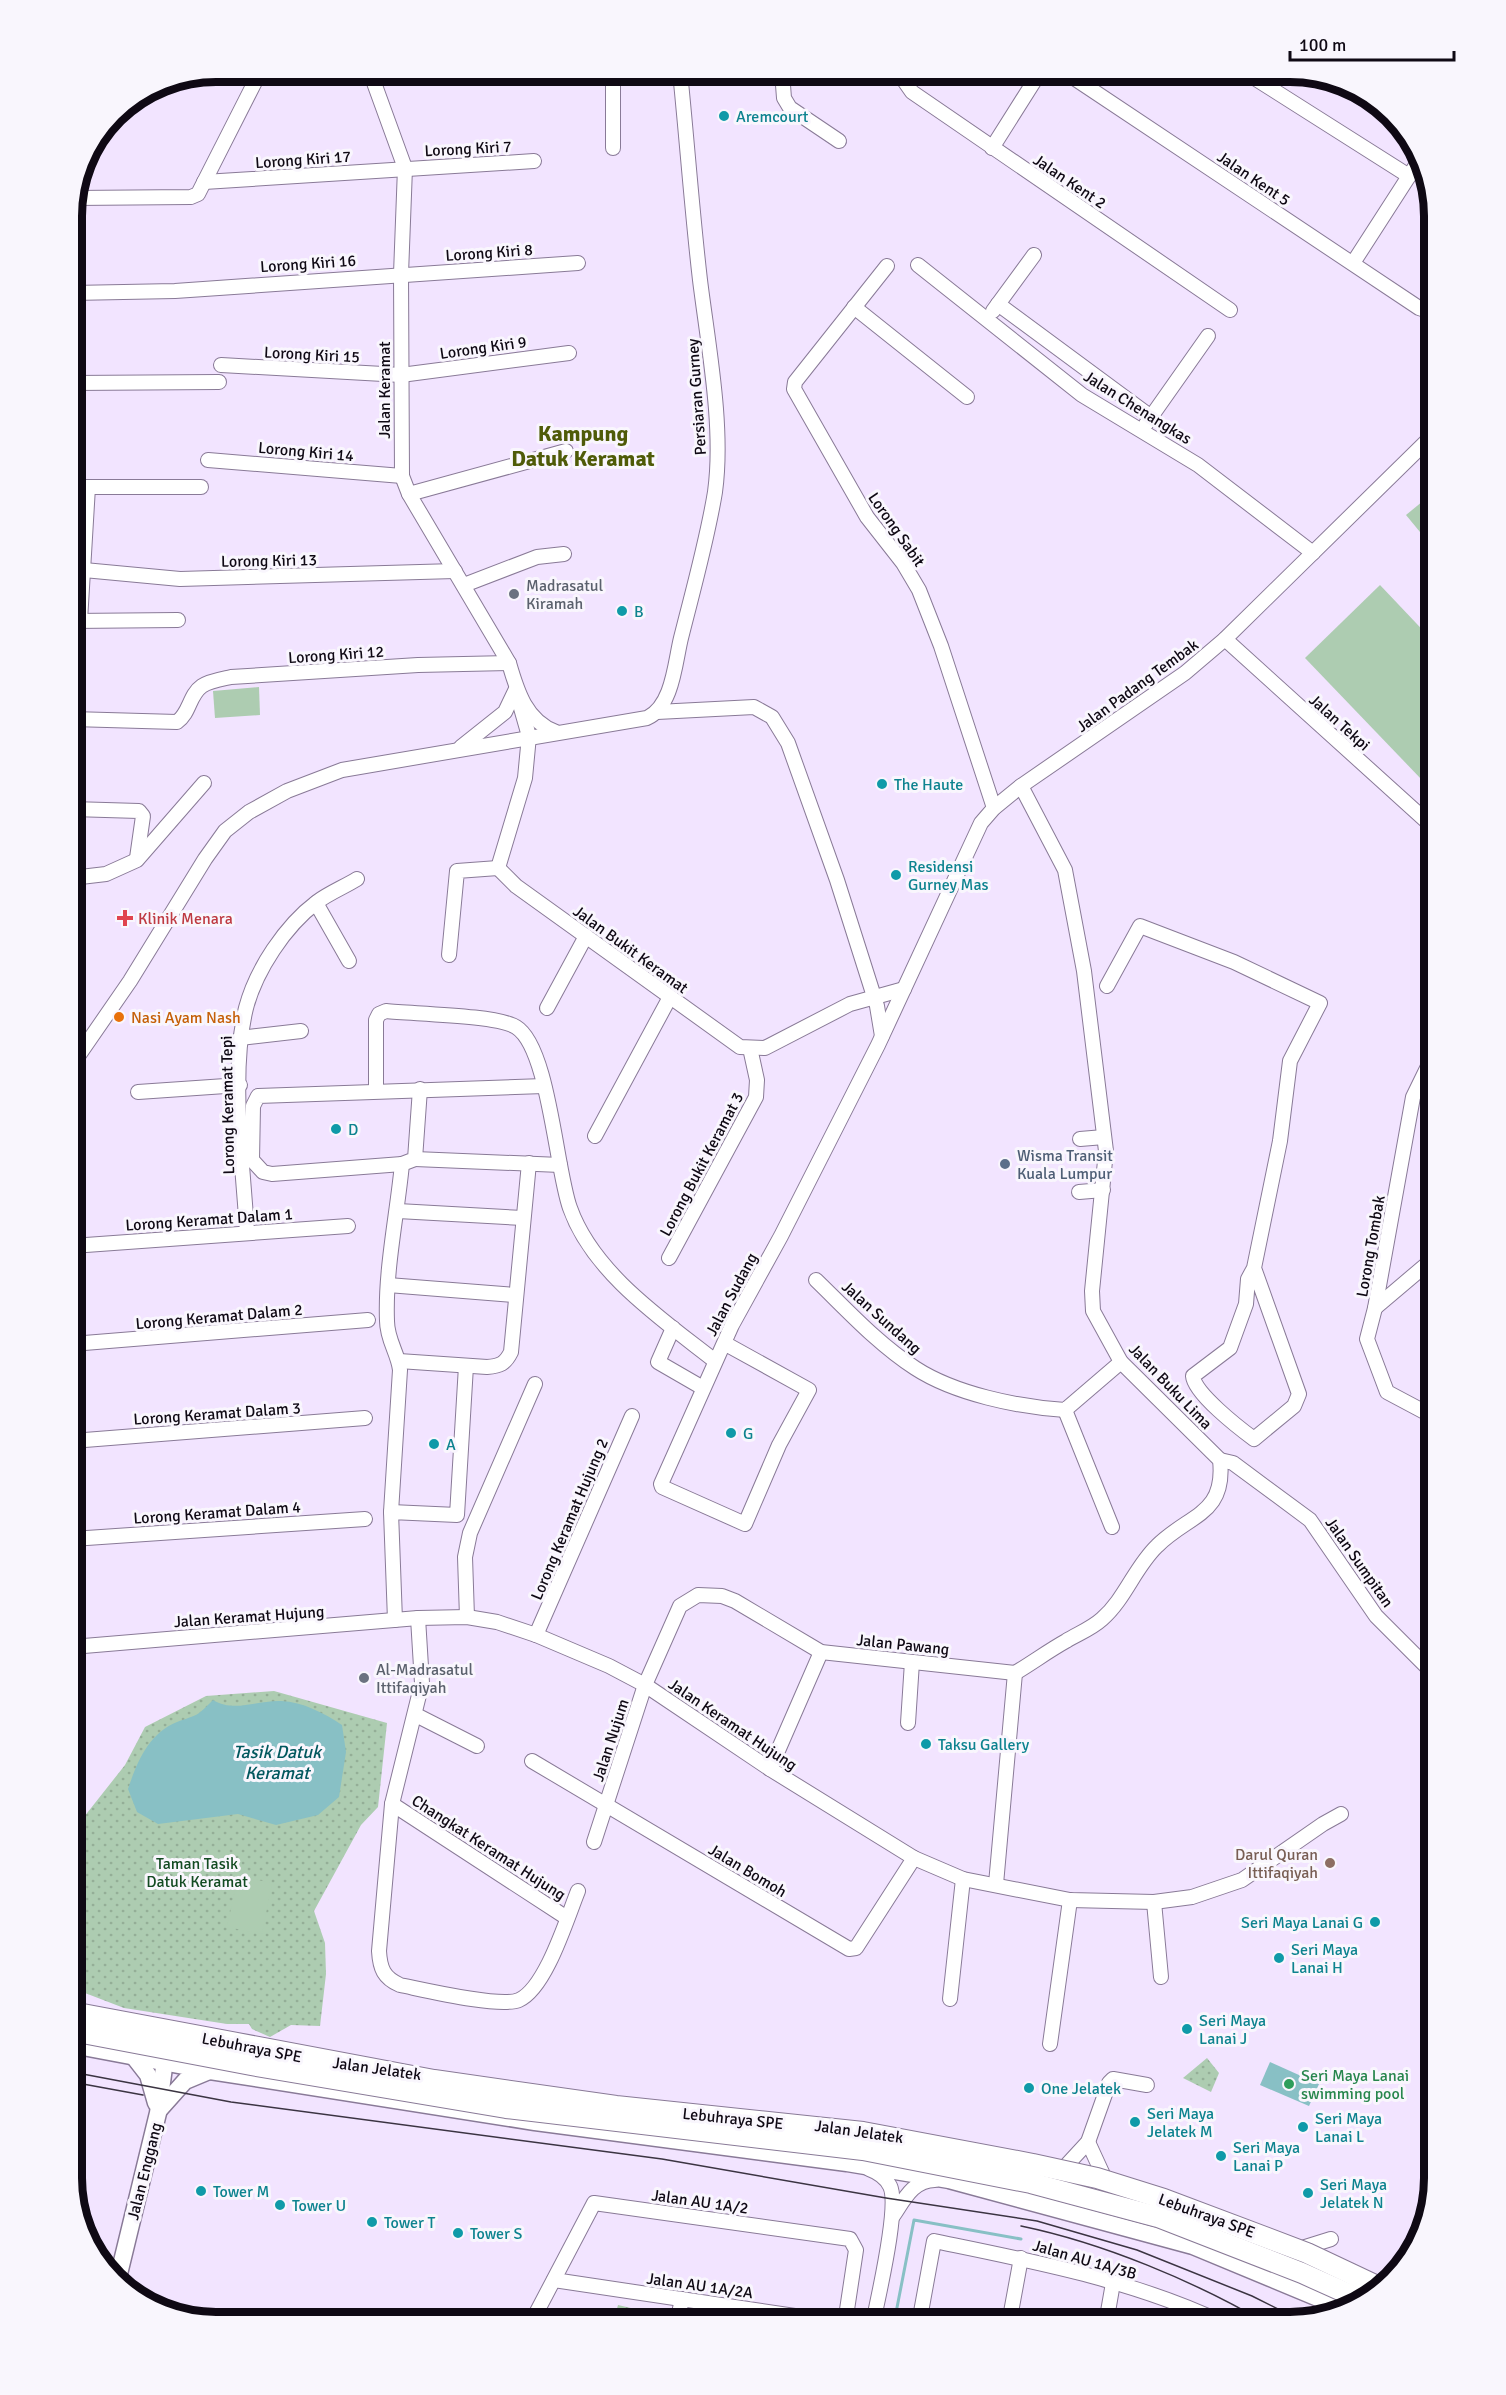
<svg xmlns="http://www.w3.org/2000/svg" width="1506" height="2395" font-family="Signika,sans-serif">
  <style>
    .park { fill: url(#park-dots) }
    .pitch { fill: #adccb1 }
    .water { fill: #88c0c5 }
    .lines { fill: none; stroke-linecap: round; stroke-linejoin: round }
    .stream { stroke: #88c0c5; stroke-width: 3 }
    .minor-casing { stroke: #897a97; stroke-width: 16 }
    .major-casing { stroke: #897a97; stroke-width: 19 }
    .minor { stroke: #fff; stroke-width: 14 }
    .major { stroke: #fff; stroke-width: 16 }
    .tram { stroke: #3b3442; stroke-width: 1.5 }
    .highway-bridge-casing { stroke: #897a97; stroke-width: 22; stroke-linecap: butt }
    .highway-bridge { stroke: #fff; stroke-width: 20 }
    .culture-dot { fill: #0f9aa8; stroke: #f9f6fd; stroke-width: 2 }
    .worship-dot { fill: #6b7280; stroke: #f9f6fd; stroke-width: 2 }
    .health-dot { fill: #e0444e; stroke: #f9f6fd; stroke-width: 2 }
    .food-dot { fill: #e8710a; stroke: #f9f6fd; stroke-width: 2 }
    .service-dot { fill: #5c6f8a; stroke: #f9f6fd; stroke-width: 2 }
    .education-dot { fill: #8d6e63; stroke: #f9f6fd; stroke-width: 2 }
    .leisure-dot { fill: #2e9e5b; stroke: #f9f6fd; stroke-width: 2 }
    .labels { text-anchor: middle; stroke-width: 6; stroke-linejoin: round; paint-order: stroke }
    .culture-label { font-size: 16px; fill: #0d838f; stroke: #f9f6fd; text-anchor: start }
    .street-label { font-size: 16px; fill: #0f0914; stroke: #f9f6fd }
    .worship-label { font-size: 16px; fill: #5b616d; stroke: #f9f6fd; text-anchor: start }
    .health-label { font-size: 16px; fill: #be3a42; stroke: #f9f6fd; text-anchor: start }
    .food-label { font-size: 16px; fill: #c56008; stroke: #f9f6fd; text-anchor: start }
    .service-label { font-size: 16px; fill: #4e5e75; stroke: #f9f6fd; text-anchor: start }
    .education-label { font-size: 16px; fill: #785e54; stroke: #f9f6fd; text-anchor: end }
    .park-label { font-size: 16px; fill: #134b22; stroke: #f9f6fd }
    .leisure-label { font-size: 16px; fill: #27864d; stroke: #f9f6fd; text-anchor: start }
    .water-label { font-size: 18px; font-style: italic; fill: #02585e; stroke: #f9f6fd }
    .district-label { font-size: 22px; font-weight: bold; fill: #4f5b08; stroke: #f9f6fd }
    .rim { fill: none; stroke: #0f0914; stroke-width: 8 }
  </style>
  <defs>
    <pattern id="park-dots" width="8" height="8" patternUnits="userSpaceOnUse" patternTransform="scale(1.5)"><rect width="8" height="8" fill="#adccb1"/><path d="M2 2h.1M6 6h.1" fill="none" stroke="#94ae97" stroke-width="1.8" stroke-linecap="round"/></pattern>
  </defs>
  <rect width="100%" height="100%" fill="#f2e4ff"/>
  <!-- park -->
  <g class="park">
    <polygon points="274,1691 387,1723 378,1807 361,1825 314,1911 325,1943 326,1974 320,2026 291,2025 270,2037 252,2029 249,2024 227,2024 124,2008 85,1993 72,1958 72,1875 80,1822 125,1765 145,1727 206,1696"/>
    <polygon points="1207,2058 1219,2073 1211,2092 1183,2078"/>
    <polygon points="618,2305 665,2316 663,2323 613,2323"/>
  </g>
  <!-- pitch -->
  <g class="pitch">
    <polygon points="1434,492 1434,549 1406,515"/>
    <polygon points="1380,585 1434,642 1434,770 1423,781 1305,658"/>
    <polygon points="259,687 260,715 215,718 213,691"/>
    <polygon points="238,1876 272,1883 262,1934 227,1927"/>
  </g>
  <!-- water -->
  <g class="water">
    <path d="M213,1700C234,1713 258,1700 281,1701C303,1702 324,1713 342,1725L346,1752L339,1797L318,1815L276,1825L238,1814L158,1824L137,1812L128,1789C137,1762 149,1733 177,1722C199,1714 196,1717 213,1700Z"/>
    <polygon points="1270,2062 1319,2084 1309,2106 1260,2085"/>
  </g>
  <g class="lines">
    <!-- stream -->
    <polyline class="stream" points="894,2323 914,2220 1021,2239"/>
    <!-- minor casing -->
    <g class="minor-casing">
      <g id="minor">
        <path d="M364,72L373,80L405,168L401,274L402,476L409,494L509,663C517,691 526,721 556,732"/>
        <polyline points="613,72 613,148"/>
        <polyline points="782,72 784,98 790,108 839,141"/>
        <polyline points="898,72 912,92 1230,310"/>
        <polyline points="1065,72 1419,308 1425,310 1434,304"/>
        <polyline points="1245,72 1409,176"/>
        <polyline points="373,80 391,74 470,72"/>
        <polyline points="992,148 1040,72"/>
        <polyline points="204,182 534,161"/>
        <polyline points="74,198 191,197 198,194 260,72"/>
        <polyline points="1353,263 1420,159"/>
        <polyline points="918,265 1082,395 1198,465 1313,553"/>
        <polyline points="887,266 795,382 794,389 867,517 903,563 919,590 941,646 994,808"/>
        <polyline points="72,293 175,291 578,263"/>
        <polyline points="998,304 1151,417"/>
        <polyline points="854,307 967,397"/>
        <polyline points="993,311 1034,255"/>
        <polyline points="221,365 401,375 569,353"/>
        <polyline points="72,383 219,382"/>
        <polyline points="1146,424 1208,336"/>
        <polyline points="208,460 402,476"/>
        <polyline points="72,487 201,487"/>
        <polyline points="409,494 566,451"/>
        <polyline points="84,570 180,579 455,571"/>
        <polyline points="464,585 537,557 564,554"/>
        <polyline points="72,621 178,620"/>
        <polyline points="80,621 88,487"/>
        <polyline points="1225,639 1434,828"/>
        <polyline points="657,712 754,707 772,717 788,743 837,880 877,1006 882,1036"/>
        <path d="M72,719L177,722C190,713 189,695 202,686C209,681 222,679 231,677L418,665L509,663"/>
        <polyline points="461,747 505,712 516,689"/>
        <polyline points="72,809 139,811 143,816 137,858"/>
        <polyline points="498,868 516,886 740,1047 765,1048 850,1004 904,989"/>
        <polyline points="498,868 525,778 529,736 521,708"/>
        <polyline points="72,878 106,874 137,860 204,783"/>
        <polyline points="316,903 349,961"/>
        <polyline points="449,955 457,871 498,868"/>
        <path d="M1107,986L1140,926L1234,962L1320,1003L1290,1061L1280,1141L1254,1268L1248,1279L1246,1304L1230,1348L1193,1376C1194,1393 1239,1428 1254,1439L1294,1406L1299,1394L1254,1268"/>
        <polyline points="547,1008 586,936"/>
        <polyline points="240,1038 301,1031"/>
        <path d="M72,1065L130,981L205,859L225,831L249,812L287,791L342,770L647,718C673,706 675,662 681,638C693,590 707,541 715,492C724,427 708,345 700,280C692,211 687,141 680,72"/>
        <path d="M376,1091V1020L379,1014L386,1011C414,1014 497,1015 516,1027C549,1047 556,1170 570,1208C593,1273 663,1320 715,1361"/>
        <polyline points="138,1092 240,1085"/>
        <polyline points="595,1136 670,997"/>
        <polyline points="1080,1139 1104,1137"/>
        <polyline points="415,1159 560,1165"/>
        <polyline points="402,1164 272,1174 263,1172 252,1160 253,1106 258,1096 544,1086"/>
        <polyline points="1079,1192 1103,1190"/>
        <polyline points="398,1211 523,1218"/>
        <path d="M247,1232C243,1164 230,1073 246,1008C256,970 285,926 317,902C329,893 344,887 357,879"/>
        <polyline points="72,1246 348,1226"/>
        <polyline points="669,1258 756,1097 757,1080 750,1048"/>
        <path d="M816,1280C848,1311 878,1344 915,1368C955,1394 1018,1407 1065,1410L1121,1362"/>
        <polyline points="388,1285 515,1295"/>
        <polyline points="1375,1308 1434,1258"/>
        <polyline points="673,1328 658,1362 703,1388"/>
        <polyline points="724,1343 809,1390 779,1445 745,1524 662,1487 661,1484 732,1325 781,1236 878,1045 981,823 994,808 1021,786 1185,673 1225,639 1434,434"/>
        <polyline points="72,1344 368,1320"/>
        <path d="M399,1361L487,1367C500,1366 505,1364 511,1352L529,1163"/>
        <polyline points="1065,1410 1112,1527"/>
        <polyline points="1434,1417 1387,1392 1367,1339 1375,1308 1413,1097 1434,1054"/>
        <polyline points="72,1441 365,1418"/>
        <polyline points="1220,1460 1233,1463 1310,1520 1376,1616 1434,1674"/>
        <path d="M391,1512L400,1370C398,1353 387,1340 387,1321C385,1270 397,1216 402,1164L415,1159L420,1089"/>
        <polyline points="1434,1537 1434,1531"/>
        <polyline points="72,1539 365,1519"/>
        <polyline points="467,1617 465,1557 470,1533 535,1384"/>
        <path d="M418,1618L422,1683L392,1804L379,1951C380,1969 384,1978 400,1985C425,1990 500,2008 519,2000C546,1988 567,1918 578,1891"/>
        <polyline points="395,1620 391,1512 457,1515 466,1366"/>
        <polyline points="536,1635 632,1416"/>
        <polyline points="72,1647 418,1618 467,1617 497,1622 536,1635 609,1666 645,1685 770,1769 914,1858 963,1879 1070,1900 1154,1902 1192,1897 1242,1880 1323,1824 1341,1814"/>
        <path d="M1015,1673C1032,1663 1048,1651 1066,1641C1077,1634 1091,1629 1102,1619C1125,1599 1135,1567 1157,1546C1189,1514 1226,1515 1220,1460L1121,1362L1093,1311L1092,1291L1106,1151L1084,971L1065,870L1021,786"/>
        <polyline points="416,1715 477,1746"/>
        <polyline points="908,1723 912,1662"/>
        <polyline points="532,1761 849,1949 856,1948 914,1858"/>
        <polyline points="770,1769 821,1652"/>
        <polyline points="392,1804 567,1918"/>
        <polyline points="594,1842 645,1685 680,1606 698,1595 722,1596 735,1601 821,1652 1015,1673"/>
        <polyline points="996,1884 1015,1673"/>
        <polyline points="1154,1902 1161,1977"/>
        <polyline points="950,1999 963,1879"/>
        <polyline points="1050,2044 1070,1900"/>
        <polyline points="1088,2142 1105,2179"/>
        <polyline points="1064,2168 1088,2142 1109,2083 1113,2079 1147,2085"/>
        <path d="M869,2169C877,2172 886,2178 890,2186C900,2206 878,2297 873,2323"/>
        <path d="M893,2216C904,2200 913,2180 935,2180"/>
        <polyline points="1299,2249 1331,2239"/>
        <polyline points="554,2280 842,2323"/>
        <polyline points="531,2323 594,2203 850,2239 856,2250 845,2323"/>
        <polyline points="677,2323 682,2299"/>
        <path d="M919,2323L934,2241C1031,2261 1133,2280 1223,2323"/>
        <polyline points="1009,2323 1021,2258"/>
        <polyline points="1106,2323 1113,2283"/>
      </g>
    </g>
    <!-- major casing -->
    <g class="major-casing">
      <g id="major">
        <polyline points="72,2045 210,2071 535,2122 847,2163 949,2180 1193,2246 1347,2310"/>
        <polyline points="134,2057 148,2075 156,2103"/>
        <polyline points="160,2109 185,2081 209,2071"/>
        <polyline points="118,2278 158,2113 166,2052"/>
      </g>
    </g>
    <!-- minor -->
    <use href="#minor" class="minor"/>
    <!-- major -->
    <use href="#major" class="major"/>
    <!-- tram -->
    <g class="tram">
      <polyline points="72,2072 231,2102 662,2159 886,2198 1037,2221 1137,2250 1252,2296 1300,2320"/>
      <polyline points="72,2082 143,2095"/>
      <path d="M1021,2226C1103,2243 1194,2281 1266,2323"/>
    </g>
    <!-- highway-bridge casing -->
    <g class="highway-bridge-casing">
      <g id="highway-bridge">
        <polyline points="72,2012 434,2080 616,2106 863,2132 1033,2164 1097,2178 1164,2199 1307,2253 1377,2286"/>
        <polyline points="72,2031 251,2065 506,2108 863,2150 1031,2183 1158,2217 1302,2273 1362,2300"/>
      </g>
    </g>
    <!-- highway-bridge -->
    <use href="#highway-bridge" class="highway-bridge"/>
  </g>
  <!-- markers -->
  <g class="culture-dot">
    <circle cx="724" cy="116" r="6"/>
    <circle cx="622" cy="611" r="6"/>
    <circle cx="882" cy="784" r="6"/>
    <circle cx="896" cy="875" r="6"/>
    <circle cx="336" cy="1129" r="6"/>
    <circle cx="731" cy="1433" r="6"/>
    <circle cx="434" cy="1444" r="6"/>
    <circle cx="926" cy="1744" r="6"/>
    <circle cx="1375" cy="1922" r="6"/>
    <circle cx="1279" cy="1958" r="6"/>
    <circle cx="1187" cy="2029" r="6"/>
    <circle cx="1029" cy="2088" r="6"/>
    <circle cx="1135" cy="2122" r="6"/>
    <circle cx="1303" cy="2127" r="6"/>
    <circle cx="1221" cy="2156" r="6"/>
    <circle cx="201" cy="2191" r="6"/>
    <circle cx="1308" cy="2193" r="6"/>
    <circle cx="280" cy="2205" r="6"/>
    <circle cx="372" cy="2222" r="6"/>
    <circle cx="458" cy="2233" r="6"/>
  </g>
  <g class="worship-dot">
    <circle cx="514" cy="594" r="6"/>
    <circle cx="364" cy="1678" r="6"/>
  </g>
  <path class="health-dot" d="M122 909h6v6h6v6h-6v6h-6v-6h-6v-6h6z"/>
  <circle class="food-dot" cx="119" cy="1017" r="6"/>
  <circle class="service-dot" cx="1005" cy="1164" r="6"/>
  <circle class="education-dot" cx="1330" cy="1863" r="6"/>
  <circle class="leisure-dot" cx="1289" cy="2084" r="6"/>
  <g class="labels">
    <!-- culture labels -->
    <g class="culture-label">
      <text x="736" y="122">Aremcourt</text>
      <text x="634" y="617">B</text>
      <text x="894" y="790">The Haute</text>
      <text x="908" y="872">Residensi<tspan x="908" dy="18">Gurney Mas</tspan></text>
      <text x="348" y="1135">D</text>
      <text x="743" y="1439">G</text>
      <text x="446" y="1450">A</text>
      <text x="938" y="1750">Taksu Gallery</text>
      <text x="1363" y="1928" text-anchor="end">Seri Maya Lanai G</text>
      <text x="1291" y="1955">Seri Maya<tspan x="1291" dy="18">Lanai H</tspan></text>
      <text x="1199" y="2026">Seri Maya<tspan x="1199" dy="18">Lanai J</tspan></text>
      <text x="1041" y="2094">One Jelatek</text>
      <text x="1147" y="2119">Seri Maya<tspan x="1147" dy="18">Jelatek M</tspan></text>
      <text x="1315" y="2124">Seri Maya<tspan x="1315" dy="18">Lanai L</tspan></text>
      <text x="1233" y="2153">Seri Maya<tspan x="1233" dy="18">Lanai P</tspan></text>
      <text x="1320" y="2190">Seri Maya<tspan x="1320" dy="18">Jelatek N</tspan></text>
      <text x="213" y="2197">Tower M</text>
      <text x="292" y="2211">Tower U</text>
      <text x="384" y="2228">Tower T</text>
      <text x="470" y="2239">Tower S</text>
    </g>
    <!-- street labels -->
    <g class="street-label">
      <text transform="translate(468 148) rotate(-3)" y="6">Lorong Kiri 7</text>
      <text transform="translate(303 159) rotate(-4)" y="6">Lorong Kiri 17</text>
      <text transform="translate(1254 178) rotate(34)" y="6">Jalan Kent 5</text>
      <text transform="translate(1070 181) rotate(34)" y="6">Jalan Kent 2</text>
      <text transform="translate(489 252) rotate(-4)" y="6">Lorong Kiri 8</text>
      <text transform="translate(308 263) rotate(-4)" y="6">Lorong Kiri 16</text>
      <text transform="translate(483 347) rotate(-8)" y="6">Lorong Kiri 9</text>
      <text transform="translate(312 354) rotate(3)" y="6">Lorong Kiri 15</text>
      <text transform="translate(384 390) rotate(-90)" y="6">Jalan Keramat</text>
      <text transform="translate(696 397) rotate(-94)" y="6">Persiaran Gurney</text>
      <text transform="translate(1138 407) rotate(32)" y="6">Jalan Chenangkas</text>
      <text transform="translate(306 451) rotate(5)" y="6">Lorong Kiri 14</text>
      <text transform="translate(897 529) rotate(55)" y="6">Lorong Sabit</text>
      <text transform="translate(269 560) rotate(-1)" y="6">Lorong Kiri 13</text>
      <text transform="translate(336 654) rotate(-4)" y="6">Lorong Kiri 12</text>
      <text transform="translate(1137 685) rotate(-36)" y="6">Jalan Padang Tembak</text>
      <text transform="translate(1340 722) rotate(42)" y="6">Jalan Tekpi</text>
      <text transform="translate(631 949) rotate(36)" y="6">Jalan Bukit Keramat</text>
      <text transform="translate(227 1105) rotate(-91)" y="6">Lorong Keramat Tepi</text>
      <text transform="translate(701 1164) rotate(-62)" y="6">Lorong Bukit Keramat 3</text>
      <text transform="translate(209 1219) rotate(-4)" y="6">Lorong Keramat Dalam 1</text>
      <text transform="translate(1370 1246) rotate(-80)" y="6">Lorong Tombak</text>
      <text transform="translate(731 1294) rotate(-62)" y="6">Jalan Sudang</text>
      <text transform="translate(219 1316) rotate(-5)" y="6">Lorong Keramat Dalam 2</text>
      <text transform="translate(882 1317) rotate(42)" y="6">Jalan Sundang</text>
      <text transform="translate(1171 1386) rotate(46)" y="6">Jalan Buku Lima</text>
      <text transform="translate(217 1413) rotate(-4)" y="6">Lorong Keramat Dalam 3</text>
      <text transform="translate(217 1512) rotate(-4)" y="6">Lorong Keramat Dalam 4</text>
      <text transform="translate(569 1519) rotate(-67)" y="6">Lorong Keramat Hujung 2</text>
      <text transform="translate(1360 1562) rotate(55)" y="6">Jalan Sumpitan</text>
      <text transform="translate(249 1616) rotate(-4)" y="6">Jalan Keramat Hujung</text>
      <text transform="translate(903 1644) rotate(6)" y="6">Jalan Pawang</text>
      <text transform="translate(733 1724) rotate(34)" y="6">Jalan Keramat Hujung</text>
      <text transform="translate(610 1740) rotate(-72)" y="6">Jalan Nujum</text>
      <text transform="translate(489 1847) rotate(33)" y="6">Changkat Keramat Hujung</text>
      <text transform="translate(748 1870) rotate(31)" y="6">Jalan Bomoh</text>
      <text transform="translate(252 2047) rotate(11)" y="6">Lebuhraya SPE</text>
      <text transform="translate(377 2068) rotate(8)" y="6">Jalan Jelatek</text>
      <text transform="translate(733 2118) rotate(6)" y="6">Lebuhraya SPE</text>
      <text transform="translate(859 2131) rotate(8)" y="6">Jalan Jelatek</text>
      <text transform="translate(144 2171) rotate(-76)" y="6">Jalan Enggang</text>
      <text transform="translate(700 2201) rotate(8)" y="6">Jalan AU 1A/2</text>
      <text transform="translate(1207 2215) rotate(20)" y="6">Lebuhraya SPE</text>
      <text transform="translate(1085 2259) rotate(16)" y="6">Jalan AU 1A/3B</text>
      <text transform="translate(700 2285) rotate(8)" y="6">Jalan AU 1A/2A</text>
    </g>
    <!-- worship labels -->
    <g class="worship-label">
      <text x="526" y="591">Madrasatul<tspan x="526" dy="18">Kiramah</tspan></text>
      <text x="376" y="1675">Al-Madrasatul<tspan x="376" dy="18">Ittifaqiyah</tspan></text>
    </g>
    <!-- health labels -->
    <g class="health-label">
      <text x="138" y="924">Klinik Menara</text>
    </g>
    <!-- food labels -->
    <g class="food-label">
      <text x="131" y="1023">Nasi Ayam Nash</text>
    </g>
    <!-- service labels -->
    <g class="service-label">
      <text x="1017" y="1161">Wisma Transit<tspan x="1017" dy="18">Kuala Lumpur</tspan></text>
    </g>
    <!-- education labels -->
    <g class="education-label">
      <text x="1318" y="1860">Darul Quran<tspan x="1318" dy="18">Ittifaqiyah</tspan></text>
    </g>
    <!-- park labels -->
    <g class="park-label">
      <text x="197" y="1869">Taman Tasik<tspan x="197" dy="18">Datuk Keramat</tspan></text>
    </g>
    <!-- leisure labels -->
    <g class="leisure-label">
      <text x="1301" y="2081">Seri Maya Lanai<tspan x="1301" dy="18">swimming pool</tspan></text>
    </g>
    <!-- water labels -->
    <g class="water-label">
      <text x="277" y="1758">Tasik Datuk<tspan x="277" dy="21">Keramat</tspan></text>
    </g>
    <!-- district labels -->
    <g class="district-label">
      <text x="583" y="441">Kampung<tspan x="583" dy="25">Datuk Keramat</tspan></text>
    </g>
  </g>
  <!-- crop -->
  <path d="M0 0H1506V2395H0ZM216 82H1290A134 134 0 0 1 1424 216V2178A134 134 0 0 1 1290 2312H216A134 134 0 0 1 82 2178V216A134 134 0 0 1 216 82Z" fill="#f9f6fd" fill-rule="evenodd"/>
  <path class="rim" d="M216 82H1290A134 134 0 0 1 1424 216V2178A134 134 0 0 1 1290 2312H216A134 134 0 0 1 82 2178V216A134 134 0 0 1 216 82Z"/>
  <!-- scale -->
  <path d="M1290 51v9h164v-9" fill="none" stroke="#0f0914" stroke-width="3"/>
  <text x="1299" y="51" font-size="18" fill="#0f0914" stroke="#f9f6fd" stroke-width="4.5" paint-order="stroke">100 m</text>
</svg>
